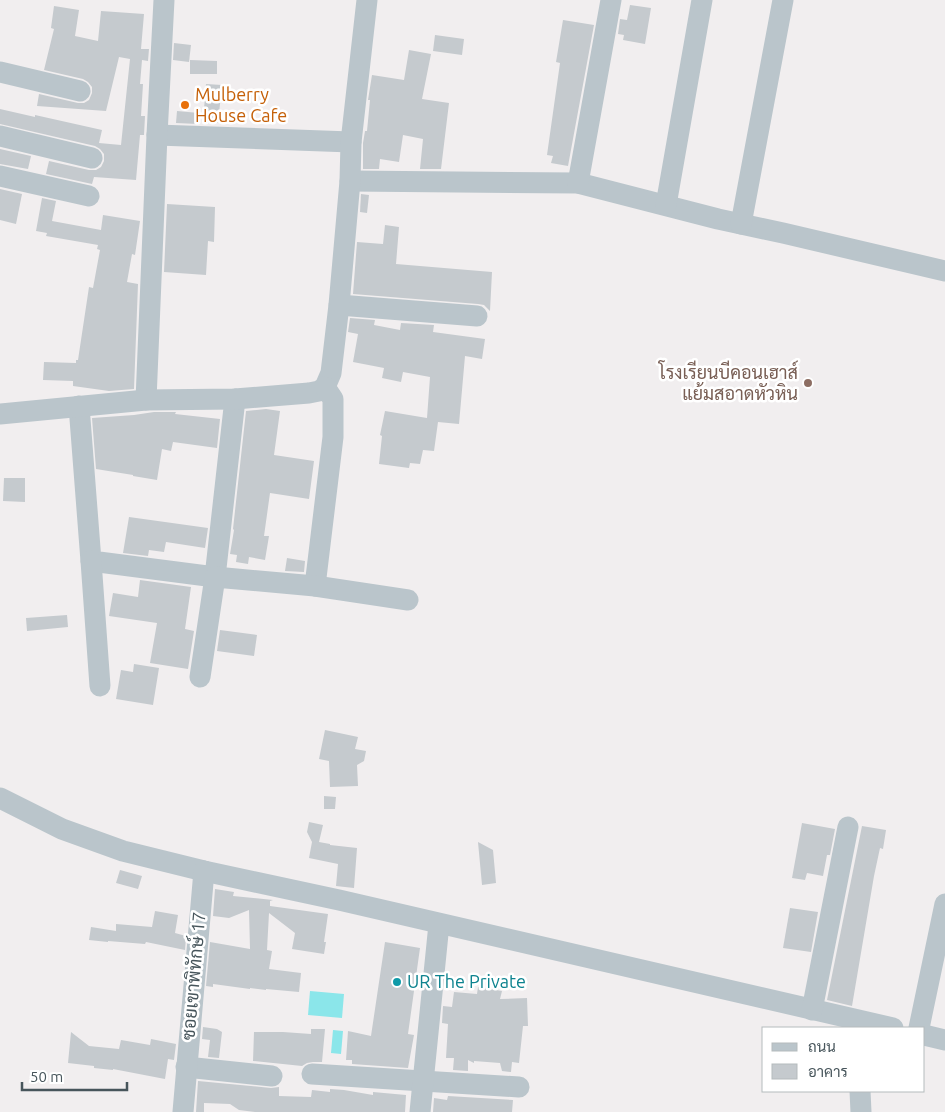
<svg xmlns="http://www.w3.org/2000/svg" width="945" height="1112" font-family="Ubuntu,Sarabun,sans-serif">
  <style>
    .water { fill: #8be6ea }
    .building { fill: #c5cace }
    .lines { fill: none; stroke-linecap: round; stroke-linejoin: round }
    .minor { stroke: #bac5cb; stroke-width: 21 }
    .food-dot { fill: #e8710a; stroke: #fff; stroke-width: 2 }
    .education-dot { fill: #8d6e63; stroke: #fff; stroke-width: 2 }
    .culture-dot { fill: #0f9aa8; stroke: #fff; stroke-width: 2 }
    .labels { text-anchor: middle; stroke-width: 5; stroke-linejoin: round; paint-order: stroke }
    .food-label { font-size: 18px; fill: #c56008; stroke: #fff; text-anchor: start }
    .education-label { font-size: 18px; fill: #785e54; stroke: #fff; text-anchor: end }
    .street-label { font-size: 18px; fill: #47555b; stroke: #fff }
    .culture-label { font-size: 18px; fill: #0d838f; stroke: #fff; text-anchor: start }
  </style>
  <rect width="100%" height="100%" fill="#f1eeef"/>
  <!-- water -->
  <g class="water">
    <polygon points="310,991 344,994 342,1018 308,1015"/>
    <polygon points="333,1030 343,1031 341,1054 331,1053"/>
  </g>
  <!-- building -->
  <g class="building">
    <polygon points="630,5 651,8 645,44 623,40 624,35 618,34 620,19 627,20"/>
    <polygon points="54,6 79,10 75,36 98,41 101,11 144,14 141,49 149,49 148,61 142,60 140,84 143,84 141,116 145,116 144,135 140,135 136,180 94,177 92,184 46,174 49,161 89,170 96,170 101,167 104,161 104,154 100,149 95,146 0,124 0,109 35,117 35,115 102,130 99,143 121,145 130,59 119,57 106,111 37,106 39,94 78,103 84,103 89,100 92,93 92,87 88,82 83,79 44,70 54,29 51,28"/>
    <polygon points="563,20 594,25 568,166 551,163 553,156 547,155 560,63 556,62"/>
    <polygon points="435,35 464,39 462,55 433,51"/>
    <polygon points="174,43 191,45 189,62 173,60"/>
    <polygon points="409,50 431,54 422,99 449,103 441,169 420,169 423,139 403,135 399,162 380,159 379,169 363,169 363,143 365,131 367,131 370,100 368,100 372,75 404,80"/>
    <polygon points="190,60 217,61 217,74 190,74"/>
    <polygon points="206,84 222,85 218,123 203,122"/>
    <polygon points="177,111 199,113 198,124 176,123"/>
    <polygon points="0,149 31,156 28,169 0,164"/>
    <polygon points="0,189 22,194 16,224 0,220"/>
    <polygon points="361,194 369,195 367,213 360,212"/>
    <polygon points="42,198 56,201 52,221 101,230 103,215 140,221 135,255 132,254 127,282 138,284 134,389 109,391 73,386 73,381 43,380 44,362 76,363 76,360 78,360 89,287 93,288 100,250 97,249 98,245 46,236 47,233 36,231"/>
    <polygon points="167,204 215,207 214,242 208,241 206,275 164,272"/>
    <polygon points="385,225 399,227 396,264 492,272 490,311 484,305 478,304 353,294 357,242 383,244"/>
    <polygon points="350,318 375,320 374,325 400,330 401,323 434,325 433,332 485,339 482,359 465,356 459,424 438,422 434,451 423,450 420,464 410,463 409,468 379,464 382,436 380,435 385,411 427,418 430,377 403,372 401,382 382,378 384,368 353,362 358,334 348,332"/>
    <polygon points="266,409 280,411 274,455 314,461 309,499 270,493 264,536 269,536 265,560 249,557 248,564 236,562 237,555 230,554 234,530 233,529 246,411"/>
    <polygon points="154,412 176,412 175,414 220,419 217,448 173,442 171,451 162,449 157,480 133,476 133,475 96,469 92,418 134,415"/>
    <polygon points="4,478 25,478 25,502 3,501"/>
    <polygon points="129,517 208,528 205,548 166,542 164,552 149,550 148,556 123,553"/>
    <polygon points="287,558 305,561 304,572 285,571"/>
    <polygon points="140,580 191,587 185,629 194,631 188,669 150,663 157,623 109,616 113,593 138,597"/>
    <polygon points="67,615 68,627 27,631 26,618"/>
    <polygon points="220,630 257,635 254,656 217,651"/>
    <polygon points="134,664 159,668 153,705 116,699 121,670 133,672"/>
    <polygon points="325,730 358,737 355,749 366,751 364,761 357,765 358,786 330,787 329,761 319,759"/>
    <polygon points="324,796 336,797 335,809 324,809"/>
    <polygon points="309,822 323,825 319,842 330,844 330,845 357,848 354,888 336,886 338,864 309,858 312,842 307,832"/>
    <polygon points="802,823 835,829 830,855 827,855 823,876 807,873 805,880 792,878"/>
    <polygon points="862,826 886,830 883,849 880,848 874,876 852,1006 827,1000"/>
    <polygon points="478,842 493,850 496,883 482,885"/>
    <polygon points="120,870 142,876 138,889 116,883"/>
    <polygon points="215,889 234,892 233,896 273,900 270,901 270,906 328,914 324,942 326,942 324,954 292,949 295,933 269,913 267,950 272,951 269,969 301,973 299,992 266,989 266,990 250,988 250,989 213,984 213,987 206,986 210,942 250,949 249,910 229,918 213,916"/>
    <polygon points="790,908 818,912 811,952 783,948"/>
    <polygon points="155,911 178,915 175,933 186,936 185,950 146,942 145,944 108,941 108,942 89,940 91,927 116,931 116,924 152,927"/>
    <polygon points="385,942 420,948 408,1034 414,1035 408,1068 352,1064 352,1060 346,1060 348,1031 371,1036"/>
    <polygon points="478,987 502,991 500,999 527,998 528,1026 523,1026 519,1063 512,1062 511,1072 502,1071 500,1063 474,1061 474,1063 468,1060 468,1071 453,1070 454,1058 446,1058 448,1024 442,1023 443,1006 452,1007 454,992 477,994"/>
    <polygon points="203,1027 217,1029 222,1032 219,1058 208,1057 210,1040 202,1039"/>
    <polygon points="311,1029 325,1029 322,1062 313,1062 307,1063 302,1066 253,1061 254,1032 283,1032 311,1034"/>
    <polygon points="71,1032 89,1046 119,1049 121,1040 150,1045 151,1039 176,1044 174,1060 168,1059 165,1079 113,1069 113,1070 94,1068 94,1066 68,1063"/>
    <polygon points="198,1081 271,1088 279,1087 279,1096 311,1097 312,1090 330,1092 330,1089 344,1090 373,1095 373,1092 406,1095 405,1112 255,1112 239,1110 230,1104 204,1103 204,1112 196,1112"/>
    <polygon points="448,1096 513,1100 512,1112 433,1112 434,1098 447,1100"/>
  </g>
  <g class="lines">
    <!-- minor -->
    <g class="minor">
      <polyline points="0,72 80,91"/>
      <polyline points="157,135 351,142"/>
      <polyline points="0,136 92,158"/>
      <polyline points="0,176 89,196"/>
      <polyline points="350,181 578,183 718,219 783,233 945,271"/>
      <polyline points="578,183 611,0"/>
      <polyline points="666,205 702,0"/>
      <polyline points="741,224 783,0"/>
      <polyline points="339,305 477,316"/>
      <polyline points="146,400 157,135 164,0"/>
      <polyline points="79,406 91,561 215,577 235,399"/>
      <polyline points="0,414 146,400 235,399 309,393 319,391 325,387 331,373 339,305 350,181 351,142 367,0"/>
      <polyline points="91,561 100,686"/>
      <polyline points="315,586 333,437 333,399 325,387"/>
      <polyline points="200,677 215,577 315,586 408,600"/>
      <polyline points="0,798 62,829 123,851 204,871 339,900 893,1028"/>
      <polyline points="812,1010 848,827"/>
      <polyline points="919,1028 945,904"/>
      <polyline points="924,1035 945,1040"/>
      <polyline points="186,1067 272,1076"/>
      <polyline points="312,1074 519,1087"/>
      <polyline points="860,1091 861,1112"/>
      <polyline points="183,1112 204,871"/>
      <polyline points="420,1112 439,924"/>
    </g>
  </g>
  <!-- markers -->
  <circle class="food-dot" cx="185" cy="105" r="5"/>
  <circle class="education-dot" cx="808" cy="383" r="5"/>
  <circle class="culture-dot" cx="397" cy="982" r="5"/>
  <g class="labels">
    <!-- food labels -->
    <g class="food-label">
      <text x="195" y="101">Mulberry<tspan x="195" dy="21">House Cafe</tspan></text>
    </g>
    <!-- education labels -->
    <g class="education-label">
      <text x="798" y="379">โรงเรียนบีคอนเฮาส์<tspan x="798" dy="21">แย้มสอาดหัวหิน</tspan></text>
    </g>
    <!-- street labels -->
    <g class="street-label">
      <text transform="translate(194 976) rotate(-85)" y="6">ซอยเขาพิทักษ์ 17</text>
    </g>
    <!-- culture labels -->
    <g class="culture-label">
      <text x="407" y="988">UR The Private</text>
    </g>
  </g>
  <!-- legend -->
  <rect x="762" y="1027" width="162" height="65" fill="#ffffff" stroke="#b5bbbd"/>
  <rect x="772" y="1043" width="25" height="8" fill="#bac5cb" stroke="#b5bbbd"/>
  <text x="808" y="1052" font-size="15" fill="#47555b">ถนน</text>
  <rect x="772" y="1064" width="25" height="15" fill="#c5cace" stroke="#b5bbbd"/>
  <text x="808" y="1077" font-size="15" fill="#47555b">อาคาร</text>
  <!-- scale -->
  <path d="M22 1082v8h105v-8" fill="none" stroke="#47555b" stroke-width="2.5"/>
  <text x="30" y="1082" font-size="15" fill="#47555b" stroke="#ffffff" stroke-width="4" paint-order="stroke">50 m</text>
</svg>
